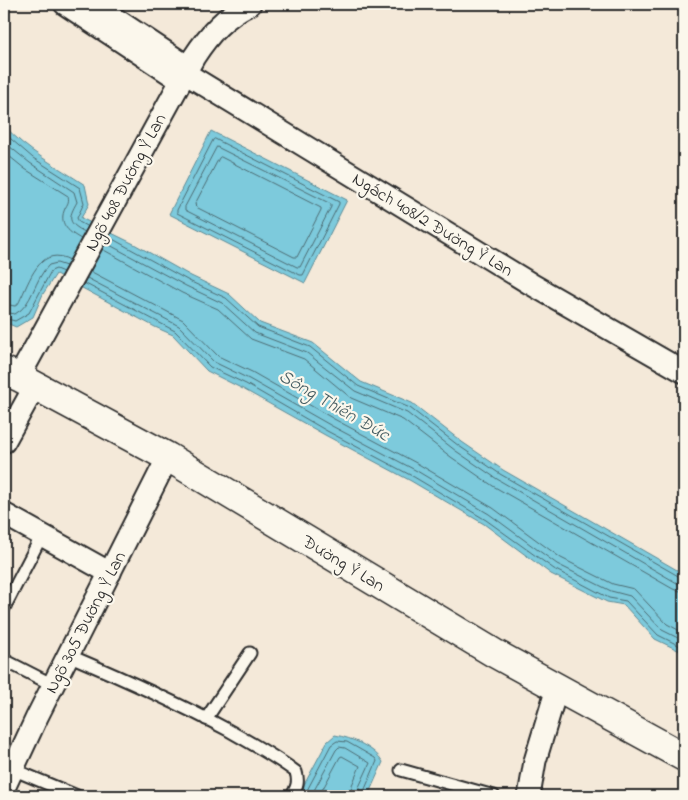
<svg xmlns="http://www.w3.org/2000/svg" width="688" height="800" font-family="'Indie Flower',sans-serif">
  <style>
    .water { fill: #7dcadc; stroke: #5c8a95 }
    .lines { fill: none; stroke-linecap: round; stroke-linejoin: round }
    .shore { stroke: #4c6b72; stroke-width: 1 }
    .service-casing { stroke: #2b2b2b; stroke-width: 15 }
    .minor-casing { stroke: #2b2b2b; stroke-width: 25 }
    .secondary-casing { stroke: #2b2b2b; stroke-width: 31 }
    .service { stroke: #fbf7ec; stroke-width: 11 }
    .minor { stroke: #fbf7ec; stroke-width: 21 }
    .secondary { stroke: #fbf7ec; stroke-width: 28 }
    .labels { text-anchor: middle; stroke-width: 4.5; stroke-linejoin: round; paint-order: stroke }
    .street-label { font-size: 18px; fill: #2b2b2b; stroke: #fbf7ec }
    .water-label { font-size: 19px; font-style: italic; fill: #445b60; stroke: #fbf7ec }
  </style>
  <rect width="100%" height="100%" fill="#f4e9d9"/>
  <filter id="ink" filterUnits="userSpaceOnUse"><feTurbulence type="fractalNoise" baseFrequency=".02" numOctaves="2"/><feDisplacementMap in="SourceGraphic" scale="10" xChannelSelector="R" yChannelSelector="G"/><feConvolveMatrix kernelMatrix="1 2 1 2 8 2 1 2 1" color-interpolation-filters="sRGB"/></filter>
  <g filter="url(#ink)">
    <!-- water -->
    <g class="water">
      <path d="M4,125C26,151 57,166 85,185L89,204L81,218L134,244L191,276L229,294L260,323L313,343L361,382L412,403L462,442L503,470L684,574V653L655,639L624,605L607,602L551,574L484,524L411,481L325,435L243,389L207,371L173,335L155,327L56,274L43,294L33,317L16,327L4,322Z"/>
      <polygon points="211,131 347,200 305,283 169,214"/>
      <path d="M335,735C352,738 374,747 383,762L370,791V796H298L327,742Z"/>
    </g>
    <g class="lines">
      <!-- shore -->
      <g class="shore">
        <polyline points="4,133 33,158 80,188 84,203 77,218 79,222 88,227"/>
        <polygon points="215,139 339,202 339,204 303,275 300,275 177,213 177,210 213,140"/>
        <path d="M4,142L30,163L74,192L77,202C68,218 67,223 85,232"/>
        <polygon points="217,147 331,204 331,207 300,267 297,267 185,210 185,207"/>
        <path d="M4,152L25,169L68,196C70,203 66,205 64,211C59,225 70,233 81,239"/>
        <polygon points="221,157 321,208 321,210 297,257 294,257 196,207 195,204 219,158"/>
        <polyline points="109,237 189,281 226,298 258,327 310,347 358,386 410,408 459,446 500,474 680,577 684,578"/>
        <polyline points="106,243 186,286 222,303 255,333 307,353 355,391 407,413 456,451 497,479 677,583 684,584"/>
        <polyline points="102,249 182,293 218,309 251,339 304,359 351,398 403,420 451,457 493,486 673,589 684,592"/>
        <polyline points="90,271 183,320 218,356 252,372 334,419 420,465 493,508 561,558 613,584 634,589 667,624 684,633"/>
        <polyline points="87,278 179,326 214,362 249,379 330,425 417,471 489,514 557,564 611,591 630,596 662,630 684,641"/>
        <polyline points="84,283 175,331 210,367 246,384 327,431 414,477 486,520 554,569 609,598 626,601 658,635 684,648"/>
        <path d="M4,304C7,304 13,306 15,306C19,305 20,299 22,296C31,276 42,245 70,260"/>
        <path d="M4,312L15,314C33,305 34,279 49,265L57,263L66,266"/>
        <polyline points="4,318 15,321 29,313 51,271 56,269 63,272"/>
        <polyline points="304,796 331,745 337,741 347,742 375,758 377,761 365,789 365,796"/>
        <polyline points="311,796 336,750 339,747 345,748 370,763 359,787 359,796"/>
        <polyline points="319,796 340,757 342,756 360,766 352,785 351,796"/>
      </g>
      <!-- service casing -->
      <g class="service-casing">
        <g id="service">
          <polyline points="4,608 42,535"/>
          <path d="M68,655C122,678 176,702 228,730C251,743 275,756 296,772C299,782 297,787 292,796"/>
          <polyline points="4,660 53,685"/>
          <polyline points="206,719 250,653"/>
          <polyline points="12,769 77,796"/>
          <polyline points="401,770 494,796"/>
        </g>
      </g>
      <!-- minor casing -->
      <g class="minor-casing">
        <g id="minor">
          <polyline points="65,4 180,80"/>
          <polyline points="93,4 188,67"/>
          <polyline points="185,73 531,284 684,372"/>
          <path d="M19,377L194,57C209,34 225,16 250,4"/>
          <polyline points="4,442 35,386"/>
          <polyline points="4,514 110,573"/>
          <polyline points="4,788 37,717 168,457"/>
          <polyline points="529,796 535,761 557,688"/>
        </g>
      </g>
      <!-- secondary casing -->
      <g class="secondary-casing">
        <polyline id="secondary" points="4,371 19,377 168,457 494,653 684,757"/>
      </g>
      <!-- service -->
      <use href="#service" class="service"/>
      <!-- minor -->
      <use href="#minor" class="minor"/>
      <!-- secondary -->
      <use href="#secondary" class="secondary"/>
    </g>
  </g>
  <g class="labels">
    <!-- street labels -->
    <g class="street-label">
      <text transform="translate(125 182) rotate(-62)" y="6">Ngõ 408 Đường Ỷ Lan</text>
      <text transform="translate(433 224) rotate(31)" y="6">Ngách 408/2 Đường Ỷ Lan</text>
      <text transform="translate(344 563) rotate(31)" y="6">Đường Ỷ Lan</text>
      <text transform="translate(85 622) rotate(-63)" y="6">Ngõ 305 Đường Ỷ Lan</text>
    </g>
    <!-- water labels -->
    <g class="water-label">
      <text transform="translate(335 404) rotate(30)" y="7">Sông Thiên Đức</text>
    </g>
  </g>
  <!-- margin -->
  <rect width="688" height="800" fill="none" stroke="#fbf7ec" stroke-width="20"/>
  <rect x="10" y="10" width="668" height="780" fill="none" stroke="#2b2b2b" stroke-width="2" filter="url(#ink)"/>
</svg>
